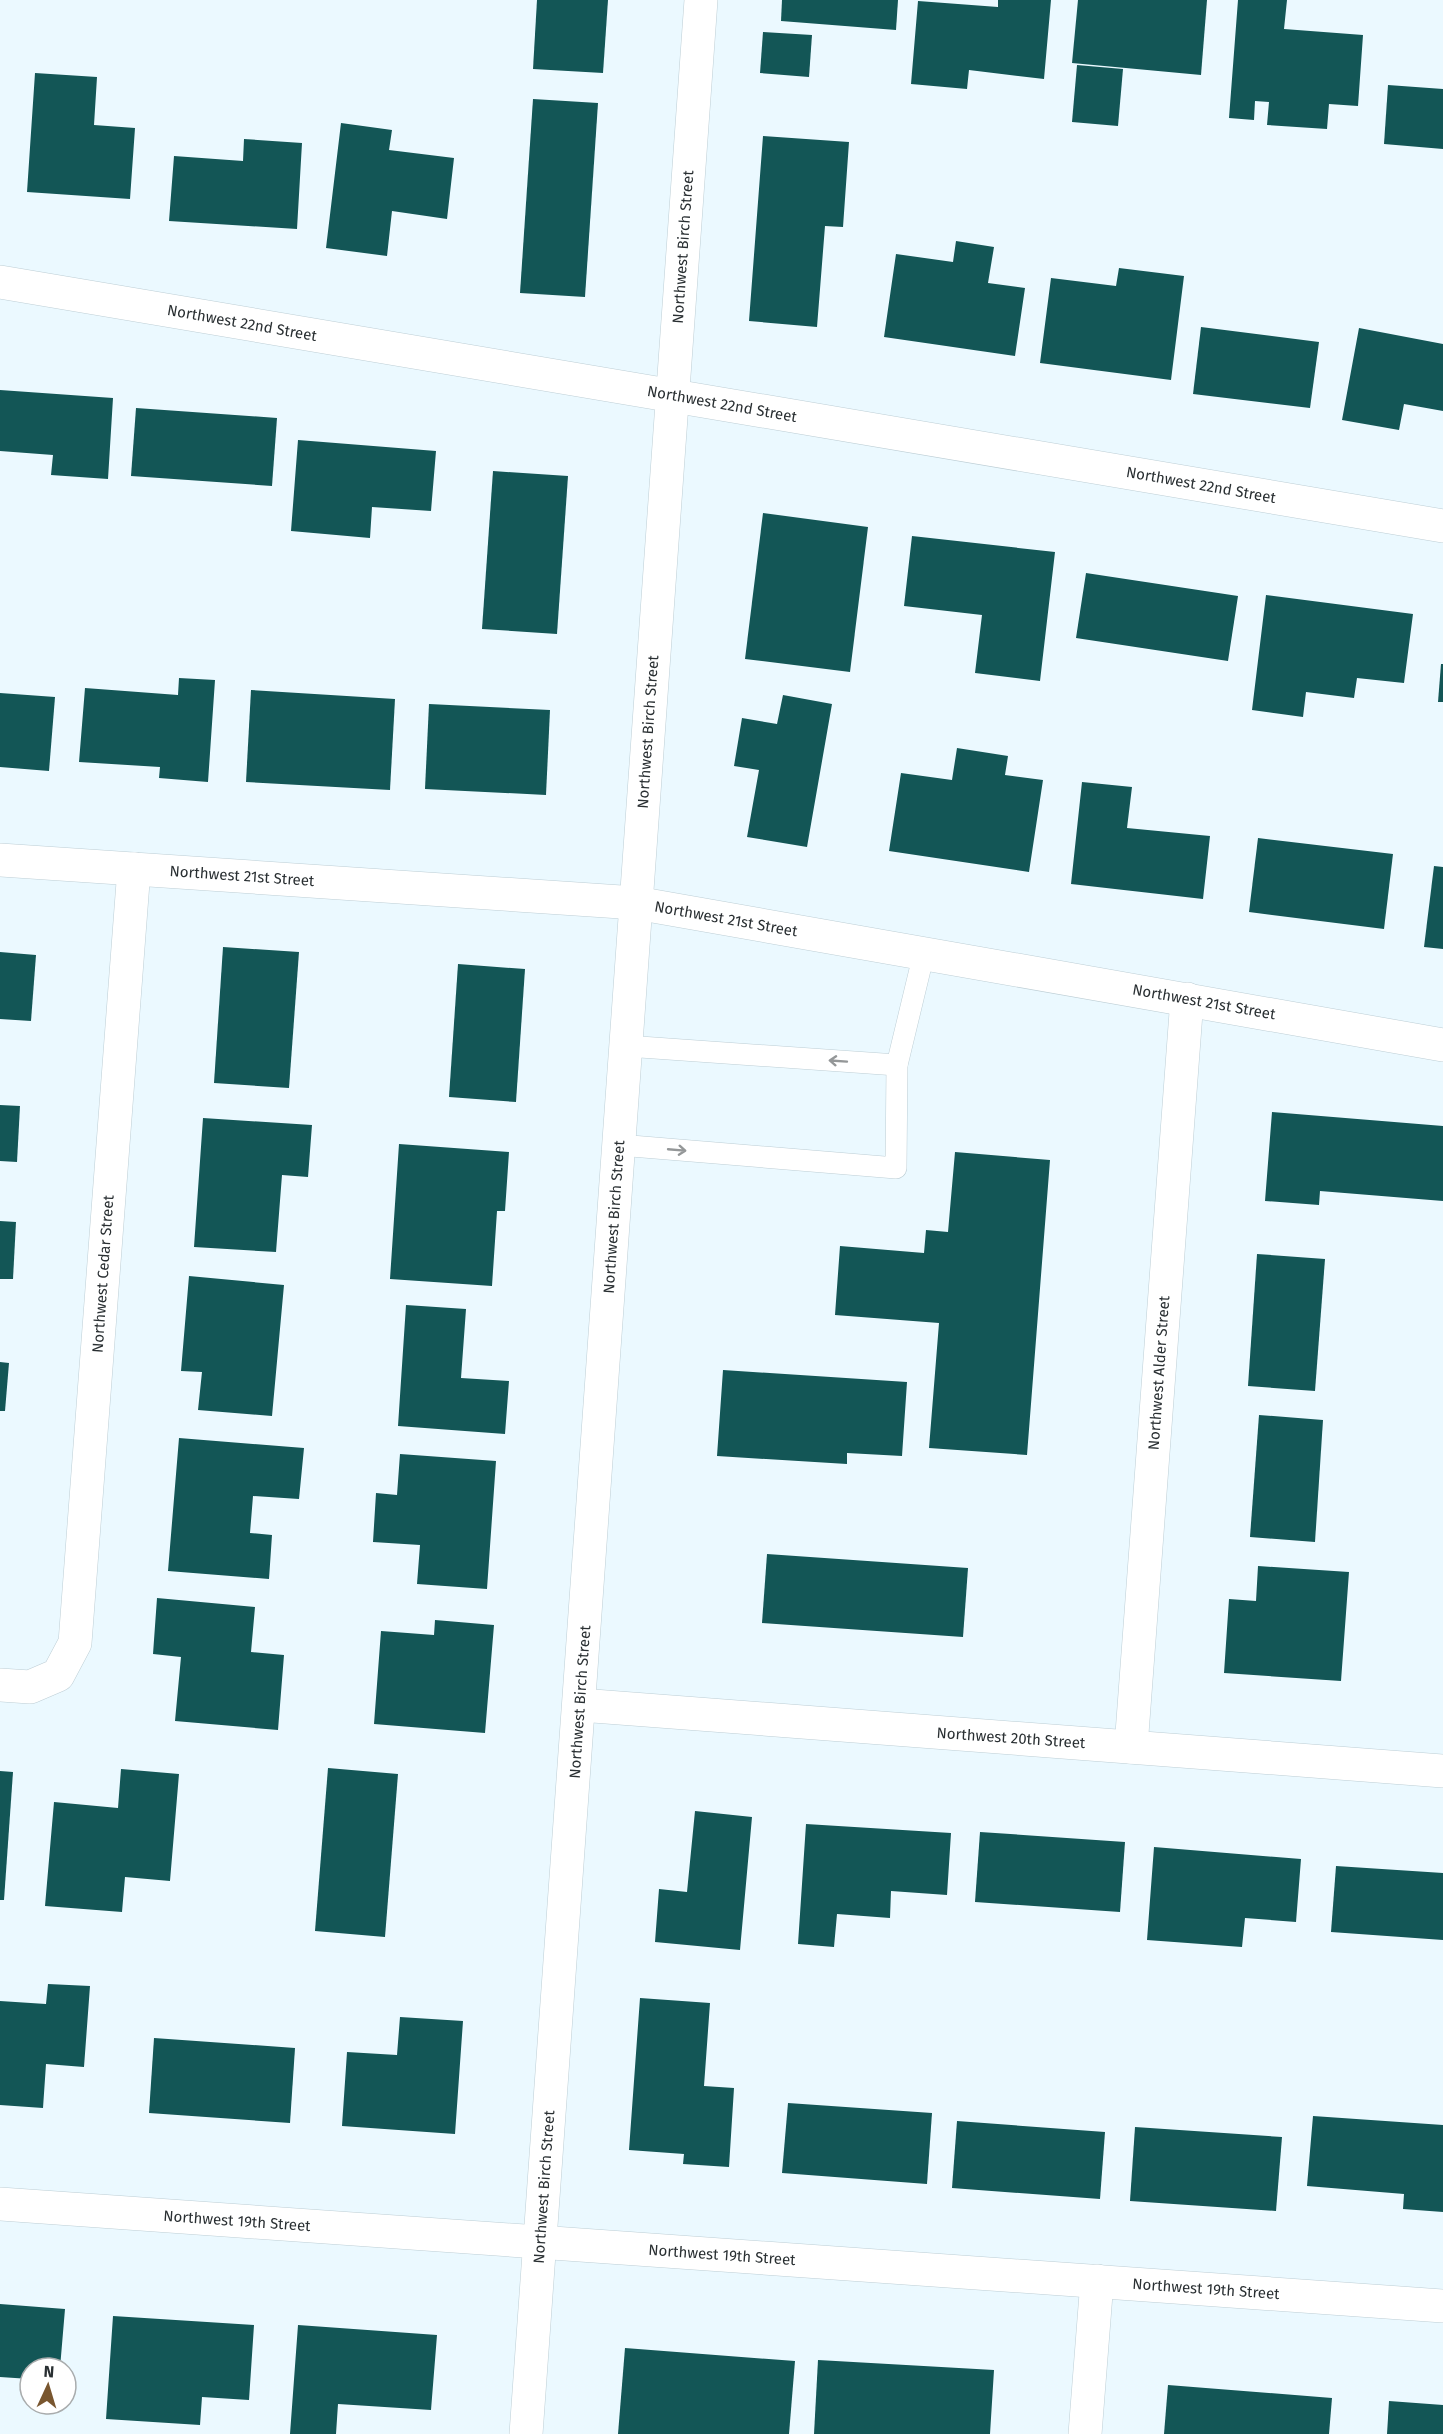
<svg xmlns="http://www.w3.org/2000/svg" width="1443" height="2434" font-family="'Fira Sans',sans-serif">
  <style>
    .building { fill: #135656 }
    .lines { fill: none; stroke-linecap: round; stroke-linejoin: round }
    .service-casing { stroke: #bdced5; stroke-width: 22 }
    .minor-casing { stroke: #bdced5; stroke-width: 34 }
    .tertiary-casing { stroke: #bdced5; stroke-width: 34 }
    .service { stroke: #fff; stroke-width: 21 }
    .minor { stroke: #fff; stroke-width: 33 }
    .tertiary { stroke: #fff; stroke-width: 33 }
    .oneway { stroke: #949798 }
    .labels { text-anchor: middle; stroke-width: 6; stroke-linejoin: round; paint-order: stroke }
    .street-label { font-size: 15px; fill: #292f32; stroke: #fff }
  </style>
  <rect width="100%" height="100%" fill="#ebf9ff"/>
  <!-- building -->
  <g class="building">
    <polygon points="537,0 608,0 603,73 533,69"/>
    <polygon points="782,0 898,0 896,30 781,21"/>
    <polygon points="998,0 1051,0 1044,79 969,70 967,89 911,84 918,1 998,7"/>
    <polygon points="1078,0 1207,0 1201,75 1072,63"/>
    <polygon points="1238,0 1287,0 1284,29 1363,35 1358,106 1329,104 1327,129 1267,125 1269,102 1255,101 1254,120 1229,118"/>
    <polygon points="763,32 812,35 809,77 760,73"/>
    <polygon points="1077,65 1123,69 1118,126 1072,122"/>
    <polygon points="35,73 97,77 94,125 135,128 130,199 27,192"/>
    <polygon points="1388,85 1443,89 1443,149 1384,144"/>
    <polygon points="533,99 598,103 585,297 520,293"/>
    <polygon points="341,123 392,130 389,150 454,158 447,219 392,211 387,256 326,248"/>
    <polygon points="763,136 849,142 843,227 825,226 817,327 749,321"/>
    <polygon points="244,139 302,143 297,229 169,221 174,156 243,161"/>
    <polygon points="956,241 994,247 988,283 1025,288 1015,356 884,337 896,254 953,262"/>
    <polygon points="1119,268 1184,276 1171,380 1040,363 1051,278 1116,286"/>
    <polygon points="1201,327 1319,342 1310,408 1193,394"/>
    <polygon points="1359,328 1443,344 1443,411 1404,404 1399,430 1342,420"/>
    <polygon points="0,390 113,398 108,479 51,475 53,455 0,451"/>
    <polygon points="136,408 277,418 272,486 131,476"/>
    <polygon points="298,440 436,451 431,511 372,507 370,538 291,531"/>
    <polygon points="493,471 568,476 557,634 482,629"/>
    <polygon points="763,513 868,527 850,672 745,659"/>
    <polygon points="912,536 1055,552 1040,681 975,673 982,615 904,606"/>
    <polygon points="1086,573 1238,596 1228,661 1076,638"/>
    <polygon points="1266,595 1413,614 1404,683 1357,678 1354,698 1306,692 1303,717 1252,710"/>
    <polygon points="1441,664 1443,664 1443,702 1438,702"/>
    <polygon points="179,678 215,680 208,782 159,778 160,767 79,762 85,688 178,695"/>
    <polygon points="251,690 395,699 390,790 246,782"/>
    <polygon points="0,693 55,697 49,771 0,767"/>
    <polygon points="783,695 832,704 807,847 747,837 759,770 734,766 742,718 777,724"/>
    <polygon points="429,704 550,710 546,795 425,789"/>
    <polygon points="957,748 1008,756 1005,775 1043,780 1029,872 889,851 901,773 952,780"/>
    <polygon points="1082,782 1132,787 1127,828 1210,836 1203,899 1071,884"/>
    <polygon points="1258,838 1393,854 1384,929 1249,912"/>
    <polygon points="1434,866 1443,867 1443,949 1424,947"/>
    <polygon points="223,947 299,952 289,1088 214,1083"/>
    <polygon points="0,952 36,955 31,1021 0,1019"/>
    <polygon points="458,964 525,969 516,1102 449,1097"/>
    <polygon points="0,1105 20,1106 17,1162 0,1161"/>
    <polygon points="1272,1112 1443,1126 1443,1201 1320,1191 1319,1205 1265,1201"/>
    <polygon points="203,1118 312,1125 308,1177 282,1175 276,1252 194,1247"/>
    <polygon points="399,1144 509,1152 505,1211 497,1211 492,1286 390,1279"/>
    <polygon points="955,1152 1050,1160 1027,1455 929,1448 939,1323 835,1315 840,1246 924,1253 926,1230 948,1232"/>
    <polygon points="0,1221 16,1222 13,1279 0,1279"/>
    <polygon points="1257,1254 1325,1259 1315,1391 1248,1386"/>
    <polygon points="189,1276 284,1285 272,1416 198,1410 202,1372 181,1371"/>
    <polygon points="406,1305 466,1309 461,1378 509,1381 505,1434 398,1426"/>
    <polygon points="0,1362 9,1363 5,1411 0,1411"/>
    <polygon points="723,1370 907,1382 902,1456 847,1453 847,1464 717,1456"/>
    <polygon points="1259,1415 1323,1420 1315,1542 1250,1537"/>
    <polygon points="179,1438 304,1448 299,1499 253,1496 250,1533 272,1535 269,1579 168,1571"/>
    <polygon points="400,1454 496,1461 487,1589 417,1584 420,1545 373,1542 376,1493 397,1495"/>
    <polygon points="767,1554 968,1568 963,1637 762,1623"/>
    <polygon points="1258,1566 1349,1572 1341,1681 1224,1673 1229,1599 1256,1601"/>
    <polygon points="157,1598 255,1607 251,1652 284,1655 278,1730 175,1721 181,1657 153,1654"/>
    <polygon points="435,1620 494,1625 485,1733 374,1724 381,1631 434,1635"/>
    <polygon points="328,1768 398,1774 385,1937 315,1931"/>
    <polygon points="121,1769 179,1774 170,1881 125,1877 122,1912 45,1906 54,1802 118,1808"/>
    <polygon points="0,1771 13,1772 4,1900 0,1900"/>
    <polygon points="695,1811 752,1817 740,1950 655,1942 659,1889 687,1892"/>
    <polygon points="806,1824 951,1833 947,1895 891,1891 890,1918 837,1914 834,1947 798,1944"/>
    <polygon points="980,1832 1125,1842 1120,1912 975,1902"/>
    <polygon points="1154,1847 1301,1859 1296,1922 1245,1918 1242,1947 1147,1940"/>
    <polygon points="1336,1866 1443,1873 1443,1940 1331,1932"/>
    <polygon points="48,1984 90,1986 84,2067 46,2064 43,2108 0,2105 0,2001 46,2004"/>
    <polygon points="640,1998 710,2003 704,2086 734,2088 729,2167 683,2164 684,2154 629,2150"/>
    <polygon points="400,2017 463,2021 455,2134 342,2126 347,2052 397,2055"/>
    <polygon points="154,2038 295,2048 290,2123 149,2113"/>
    <polygon points="788,2103 932,2113 927,2184 782,2173"/>
    <polygon points="1313,2116 1443,2125 1443,2212 1403,2209 1404,2194 1307,2186"/>
    <polygon points="957,2121 1105,2132 1100,2199 952,2188"/>
    <polygon points="1135,2127 1282,2137 1276,2211 1130,2201"/>
    <polygon points="0,2304 65,2309 60,2368 30,2368 30,2379 0,2377"/>
    <polygon points="113,2316 254,2325 249,2400 202,2397 200,2425 106,2419"/>
    <polygon points="298,2325 437,2335 431,2410 338,2404 336,2434 290,2434"/>
    <polygon points="625,2348 795,2361 789,2434 618,2434"/>
    <polygon points="818,2360 994,2370 990,2434 814,2434"/>
    <polygon points="1168,2385 1332,2398 1329,2434 1164,2434"/>
    <polygon points="1389,2401 1443,2405 1443,2434 1387,2434"/>
  </g>
  <g class="lines">
    <!-- service casing -->
    <g class="service-casing">
      <g id="service">
        <polyline points="626,1046 897,1065"/>
        <polyline points="619,1145 896,1168 897,1065 924,953"/>
      </g>
    </g>
    <!-- minor casing -->
    <g class="minor-casing">
      <g id="minor">
        <polyline points="0,282 1443,526"/>
        <polyline points="0,860 636,903 1443,1045"/>
        <polyline points="0,1685 30,1687 58,1675 75,1643 134,869"/>
        <polyline points="580,1705 1443,1771"/>
        <polyline points="1131,1747 1187,999"/>
        <polyline points="526,2434 701,0"/>
        <polyline points="1085,2434 1097,2281"/>
      </g>
    </g>
    <!-- tertiary casing -->
    <g class="tertiary-casing">
      <polyline id="tertiary" points="0,2204 1443,2306"/>
    </g>
    <!-- service -->
    <use href="#service" class="service"/>
    <!-- minor -->
    <use href="#minor" class="minor"/>
    <!-- tertiary -->
    <use href="#tertiary" class="tertiary"/>
  </g>
  <!-- one-way arrows -->
  <defs><path id="oneway-shaft" d="M-6 0H5M1.5-3L5.5 0L1.5 3" fill="none" stroke-width="1.6" stroke-linecap="round" stroke-linejoin="round" transform="scale(1.5)"/></defs>
  <g class="oneway">
    <use href="#oneway-shaft" transform="translate(838 1061) rotate(-176)"/>
    <use href="#oneway-shaft" transform="translate(677 1150) rotate(5)"/>
  </g>
  <g class="labels">
    <!-- street labels -->
    <g class="street-label">
      <text transform="translate(683 247) rotate(-86)" y="5">Northwest Birch Street</text>
      <text transform="translate(242 323) rotate(10)" y="5">Northwest 22nd Street</text>
      <text transform="translate(722 404) rotate(10)" y="5">Northwest 22nd Street</text>
      <text transform="translate(1201 485) rotate(10)" y="5">Northwest 22nd Street</text>
      <text transform="translate(648 732) rotate(-86)" y="5">Northwest Birch Street</text>
      <text transform="translate(242 876) rotate(4)" y="5">Northwest 21st Street</text>
      <text transform="translate(726 919) rotate(10)" y="5">Northwest 21st Street</text>
      <text transform="translate(1204 1002) rotate(10)" y="5">Northwest 21st Street</text>
      <text transform="translate(614 1217) rotate(-86)" y="5">Northwest Birch Street</text>
      <text transform="translate(103 1274) rotate(-86)" y="5">Northwest Cedar Street</text>
      <text transform="translate(1159 1373) rotate(-86)" y="5">Northwest Alder Street</text>
      <text transform="translate(580 1702) rotate(-86)" y="5">Northwest Birch Street</text>
      <text transform="translate(1011 1738) rotate(4)" y="5">Northwest 20th Street</text>
      <text transform="translate(544 2187) rotate(-86)" y="5">Northwest Birch Street</text>
      <text transform="translate(237 2221) rotate(4)" y="5">Northwest 19th Street</text>
      <text transform="translate(722 2255) rotate(4)" y="5">Northwest 19th Street</text>
      <text transform="translate(1206 2289) rotate(4)" y="5">Northwest 19th Street</text>
    </g>
  </g>
  <!-- north arrow -->
  <g transform="translate(48 2386) rotate(4)"><circle r="28" fill="#ffffff" stroke="#a9acad" stroke-width="1.5"/>
  <path d="M0-4.5L10 22L0 15L-10 22Z" fill="#79562f"/>
  <text y="-9" font-size="16" font-weight="bold" text-anchor="middle" fill="#292f32">N</text>
  </g>
</svg>
